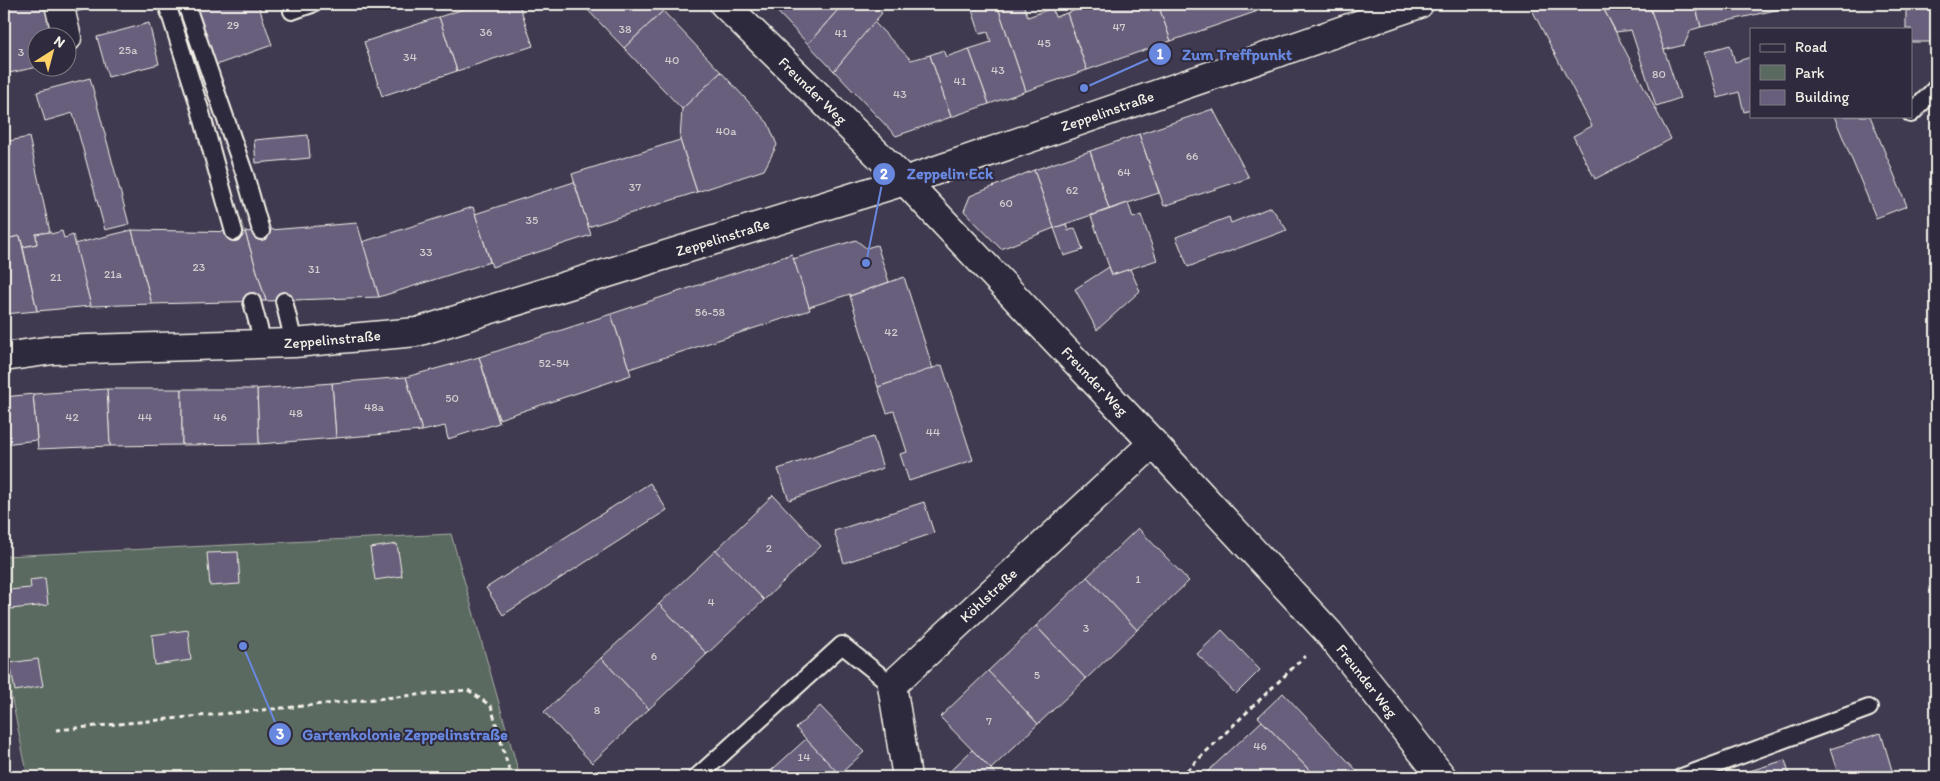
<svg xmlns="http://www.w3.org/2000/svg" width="1940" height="781" font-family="Itim,sans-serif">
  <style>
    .green { fill: #5a6a61; stroke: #a7aea4 }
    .building { fill: #685f7d; stroke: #f4f1e8 }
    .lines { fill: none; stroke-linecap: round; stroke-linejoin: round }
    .service-casing { stroke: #f4f1e8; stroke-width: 20 }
    .minor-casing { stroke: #f4f1e8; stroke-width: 31 }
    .path { stroke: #f4f1e8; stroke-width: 3; stroke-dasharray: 5 4; stroke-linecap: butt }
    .service { stroke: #2f2a3d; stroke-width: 16 }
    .minor { stroke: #2f2a3d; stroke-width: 28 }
    .labels { text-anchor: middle; stroke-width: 4; stroke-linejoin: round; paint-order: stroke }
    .number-label { font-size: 12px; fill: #d1cccd }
    .street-label { font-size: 15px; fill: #f4f1e8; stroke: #2f2a3d }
    .leader { fill: none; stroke: #6887de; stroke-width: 2 }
    .callout-dot { fill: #6887de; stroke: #2f2a3d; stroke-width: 2 }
    .mark-label { font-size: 15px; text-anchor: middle; font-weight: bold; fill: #fff }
    .callout-label { font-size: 16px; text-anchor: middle; font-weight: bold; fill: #6887de; stroke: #2f2a3d; stroke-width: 4; stroke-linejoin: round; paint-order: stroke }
  </style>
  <rect width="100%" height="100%" fill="#403a50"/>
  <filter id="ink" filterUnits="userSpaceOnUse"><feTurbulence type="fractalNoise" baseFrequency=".02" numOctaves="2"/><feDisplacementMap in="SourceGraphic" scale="10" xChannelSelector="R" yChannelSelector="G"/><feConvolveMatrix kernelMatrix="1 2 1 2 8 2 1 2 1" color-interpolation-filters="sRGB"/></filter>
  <g filter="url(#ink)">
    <!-- green -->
    <polygon class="green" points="451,534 520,777 28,777 4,662 4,556"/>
    <!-- building -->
    <g class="building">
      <polygon points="4,4 51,4 59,38 38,38 38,67 4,74"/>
      <polygon points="73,4 102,4 76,12"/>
      <polygon points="195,4 258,4 272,45 216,65"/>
      <polygon points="479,4 519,4 533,46 457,71 439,17"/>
      <polygon points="582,4 657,4 663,11 624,48"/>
      <polygon points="770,4 843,4 808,44"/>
      <polygon points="843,4 872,4 882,13 834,71 808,44"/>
      <polygon points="970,4 997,4 1026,91 989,104 969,49 991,42 988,32 980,34"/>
      <polygon points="997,4 1023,4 1028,17 1052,8 1055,17 1067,13 1087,70 1026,91"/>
      <polygon points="1094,4 1158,4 1171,41 1087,70 1067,13"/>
      <polygon points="1158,4 1252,4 1255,12 1171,41"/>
      <polygon points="1252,4 1275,4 1255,12"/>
      <polygon points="1529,4 1601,4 1671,139 1595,179 1573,136 1592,126"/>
      <polygon points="1601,4 1649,4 1680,98 1656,106 1631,30 1616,32"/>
      <polygon points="1649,4 1695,4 1701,27 1691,30 1684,45 1664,50"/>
      <polygon points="1695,4 1783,4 1784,8 1701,27"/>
      <polygon points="1783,4 1811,4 1784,8"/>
      <polygon points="1869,4 1936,4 1936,42 1911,42 1911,29 1906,29 1906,5 1869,6"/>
      <polygon points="663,11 721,72 682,109 624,48"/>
      <polygon points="439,17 457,71 382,96 364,42"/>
      <polygon points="874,22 911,60 930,55 951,117 896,136 834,71"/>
      <polygon points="149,23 159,64 108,77 97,37"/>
      <polygon points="1730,45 1735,62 1751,57 1751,110 1744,112 1739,92 1718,98 1705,52"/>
      <polygon points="969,49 989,104 951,117 930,55 943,50 946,57"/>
      <polygon points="721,72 768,123 777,145 764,170 697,192 680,140 682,109"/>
      <polygon points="90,78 129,224 105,230 73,113 45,121 37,92"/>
      <polygon points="1213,109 1249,178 1164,206 1139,134"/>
      <polygon points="1834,116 1870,116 1907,206 1876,218"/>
      <polygon points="1139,134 1159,193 1109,209 1090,151"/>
      <polygon points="308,135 310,158 256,163 254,140"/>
      <polygon points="29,137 50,232 36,234 37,244 23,247 20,236 5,239 4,234 4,142"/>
      <polygon points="680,140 697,192 588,227 572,174"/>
      <polygon points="1090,151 1109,209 1054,228 1034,170"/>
      <polygon points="1034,170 1054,228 1001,249 964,211 970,196"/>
      <polygon points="574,182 591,235 492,267 475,214"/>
      <polygon points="1128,203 1133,218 1141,215 1157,260 1112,275 1091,216"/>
      <polygon points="473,207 490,262 379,297 362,242"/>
      <polygon points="1271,207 1287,230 1188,267 1176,237 1229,217 1231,223"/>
      <polygon points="357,223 379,297 266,301 245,232"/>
      <polygon points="1066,224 1068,231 1075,228 1083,250 1064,256 1054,228"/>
      <polygon points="132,230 152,304 91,306 74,244"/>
      <polygon points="132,230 245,232 266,301 152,304"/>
      <polygon points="62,231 64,238 73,235 91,306 37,311 23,247 37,244 36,234 50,232 51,234"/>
      <polygon points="4,234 5,239 20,236 37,311 4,314"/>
      <polygon points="856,240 866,248 877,245 889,282 850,296 850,294 809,307 793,259"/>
      <polygon points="792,254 810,310 629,369 611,314"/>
      <polygon points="1109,267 1112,275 1130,269 1140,291 1097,330 1075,289"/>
      <polygon points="904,277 933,369 878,387 850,296"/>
      <polygon points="611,314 631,375 499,419 479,357"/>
      <polygon points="479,357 499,423 448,439 445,426 422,431 406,377"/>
      <polygon points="942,365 973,460 909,481 900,454 907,452 894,411 887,413 878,387"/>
      <polygon points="406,377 422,431 336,438 332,383"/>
      <polygon points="332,383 336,438 259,444 257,389"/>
      <polygon points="107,389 182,389 182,445 110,446"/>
      <polygon points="107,389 110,446 38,449 33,394"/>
      <polygon points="182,389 257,389 259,444 182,445"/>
      <polygon points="33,394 37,440 4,444 4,397"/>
      <polygon points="873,437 883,468 789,500 778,469"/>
      <polygon points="650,483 667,510 503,615 486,588"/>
      <polygon points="773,495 821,546 764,600 716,550"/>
      <polygon points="924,502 934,533 844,563 834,531"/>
      <polygon points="1138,528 1189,581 1137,630 1087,577"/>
      <polygon points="397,544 402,576 375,580 370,548"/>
      <polygon points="716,550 764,600 707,654 659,604"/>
      <polygon points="238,552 240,584 210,586 207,553"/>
      <polygon points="1087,577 1137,630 1086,679 1036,626"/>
      <polygon points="45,578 48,605 10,609 8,590 31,588 30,580"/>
      <polygon points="659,604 707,654 649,709 601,658"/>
      <polygon points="1036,626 1086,679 1038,724 988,671"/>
      <polygon points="188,630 191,660 155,665 152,635"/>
      <polygon points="1222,630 1260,670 1236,694 1197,654"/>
      <polygon points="601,658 649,709 592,763 544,712"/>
      <polygon points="38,659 43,686 15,691 10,663"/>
      <polygon points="988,671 1038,724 991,769 940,717"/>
      <polygon points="1283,693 1363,777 1316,777 1262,721 1258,717"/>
      <polygon points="820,706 864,752 839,775 796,728"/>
      <polygon points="1262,721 1311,772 1306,777 1214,777 1208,771"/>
      <polygon points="1881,733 1894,777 1839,777 1830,749"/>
      <polygon points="806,739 842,777 764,777"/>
      <polygon points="972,750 991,769 998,777 950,777 947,774"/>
      <polygon points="1785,760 1790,777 1741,777 1740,774"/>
      <polygon points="1208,771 1214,777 1202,777"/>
    </g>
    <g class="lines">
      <!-- service casing -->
      <g class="service-casing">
        <g id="service">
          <polyline points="167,4 200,109 234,232"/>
          <polyline points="186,4 245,175 261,231"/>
          <polyline points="292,11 312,4"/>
          <polyline points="1911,114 1936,88"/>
          <polyline points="284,301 294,343"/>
          <polyline points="252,302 263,343"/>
          <polyline points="697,777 842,645 892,685"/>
          <polyline points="1682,777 1869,708"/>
        </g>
      </g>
      <!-- minor casing -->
      <g class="minor-casing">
        <g id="minor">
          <polyline points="59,4 67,38"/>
          <path id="s1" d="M724,4L905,181L1153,443L1329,633L1442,777"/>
          <path id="s2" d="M4,357L53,350L294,343L417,332L905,181L1419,4"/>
          <path id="s3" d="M907,777L892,685L1153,443"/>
        </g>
      </g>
      <!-- path -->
      <g class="path">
        <polyline points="56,730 468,690 491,706 511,777"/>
        <polyline points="1180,777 1305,656"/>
      </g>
      <!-- service -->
      <use href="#service" class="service"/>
      <!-- minor -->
      <use href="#minor" class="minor"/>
    </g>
  </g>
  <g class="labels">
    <!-- number labels -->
    <g class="number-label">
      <text x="233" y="29">29</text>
      <text x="1119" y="31">47</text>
      <text x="625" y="33">38</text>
      <text x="486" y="36">36</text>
      <text x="841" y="37">41</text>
      <text x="1044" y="47">45</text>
      <text x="128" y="54">25a</text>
      <text x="21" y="56">3</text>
      <text x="410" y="61">34</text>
      <text x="672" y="64">40</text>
      <text x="998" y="74">43</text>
      <text x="1659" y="78">80</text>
      <text x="960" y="85">41</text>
      <text x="900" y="98">43</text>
      <text x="726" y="135">40a</text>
      <text x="1192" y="160">66</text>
      <text x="1124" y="176">64</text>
      <text x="635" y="191">37</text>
      <text x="1072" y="194">62</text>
      <text x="1006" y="207">60</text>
      <text x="532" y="224">35</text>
      <text x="426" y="256">33</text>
      <text x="199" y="271">23</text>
      <text x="314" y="273">31</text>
      <text x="113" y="278">21a</text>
      <text x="56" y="281">21</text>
      <text x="710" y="316">56-58</text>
      <text x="891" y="336">42</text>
      <text x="554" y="367">52-54</text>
      <text x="452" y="402">50</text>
      <text x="374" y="411">48a</text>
      <text x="296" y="417">48</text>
      <text x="72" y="421">42</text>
      <text x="145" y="421">44</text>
      <text x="220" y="421">46</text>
      <text x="933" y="436">44</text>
      <text x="769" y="552">2</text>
      <text x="1138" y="583">1</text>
      <text x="711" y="606">4</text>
      <text x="1086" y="632">3</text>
      <text x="654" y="660">6</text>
      <text x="1037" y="679">5</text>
      <text x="597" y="714">8</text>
      <text x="989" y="725">7</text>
      <text x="1260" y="750">46</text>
      <text x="804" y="761">14</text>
    </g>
    <!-- street labels -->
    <g class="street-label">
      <text dy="5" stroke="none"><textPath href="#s1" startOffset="124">Freunder Weg</textPath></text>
      <text dy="5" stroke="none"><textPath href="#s2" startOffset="1139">Zeppelinstraße</textPath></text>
      <text dy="5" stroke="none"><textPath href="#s2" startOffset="734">Zeppelinstraße</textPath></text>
      <text dy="5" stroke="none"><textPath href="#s2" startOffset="329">Zeppelinstraße</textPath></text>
      <text dy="5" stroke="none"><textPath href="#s1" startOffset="529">Freunder Weg</textPath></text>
      <text dy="5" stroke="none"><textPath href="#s3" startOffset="225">Köhlstraße</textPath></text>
      <text dy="5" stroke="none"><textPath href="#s1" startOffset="934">Freunder Weg</textPath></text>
    </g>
  </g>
  <!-- callouts -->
  <path class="leader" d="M1084 88L1160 54M866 263L884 174M243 646L280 734"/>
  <g class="callout-dot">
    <circle cx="1084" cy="88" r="5"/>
    <circle cx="866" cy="263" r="5"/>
    <circle cx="243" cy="646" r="5"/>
    <circle cx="1160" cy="54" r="12"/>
    <circle cx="884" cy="174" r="12"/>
    <circle cx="280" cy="734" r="12"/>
  </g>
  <g class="mark-label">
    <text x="1160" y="59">1</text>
    <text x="884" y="179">2</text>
    <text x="280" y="739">3</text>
  </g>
  <g class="callout-label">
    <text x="1237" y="60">Zum Treffpunkt</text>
    <text x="950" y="179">Zeppelin Eck</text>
    <text x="405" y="740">Gartenkolonie Zeppelinstraße</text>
  </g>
  <!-- margin -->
  <rect width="1940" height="781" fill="none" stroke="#2f2a3d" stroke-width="20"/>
  <rect x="10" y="10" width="1920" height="761" fill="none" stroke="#f4f1e8" stroke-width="2" filter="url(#ink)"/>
  <!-- legend -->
  <rect x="1750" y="28" width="162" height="90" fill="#2f2a3d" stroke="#7e7a81"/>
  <rect x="1760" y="44" width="25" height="8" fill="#2f2a3d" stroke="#7e7a81"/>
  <text x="1795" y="52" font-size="15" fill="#f4f1e8">Road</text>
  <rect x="1760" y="65" width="25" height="15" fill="#5a6a61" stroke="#7e7a81"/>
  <text x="1795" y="78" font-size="15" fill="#f4f1e8">Park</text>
  <rect x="1760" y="90" width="25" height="15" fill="#685f7d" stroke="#7e7a81"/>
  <text x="1795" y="102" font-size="15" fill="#f4f1e8">Building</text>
  <!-- north arrow -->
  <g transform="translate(52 52) rotate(36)"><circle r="24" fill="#2f2a3d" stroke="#7e7a81"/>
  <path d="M0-4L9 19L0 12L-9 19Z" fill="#ffd166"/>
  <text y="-8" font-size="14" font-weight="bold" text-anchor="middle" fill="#f4f1e8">N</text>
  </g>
</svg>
